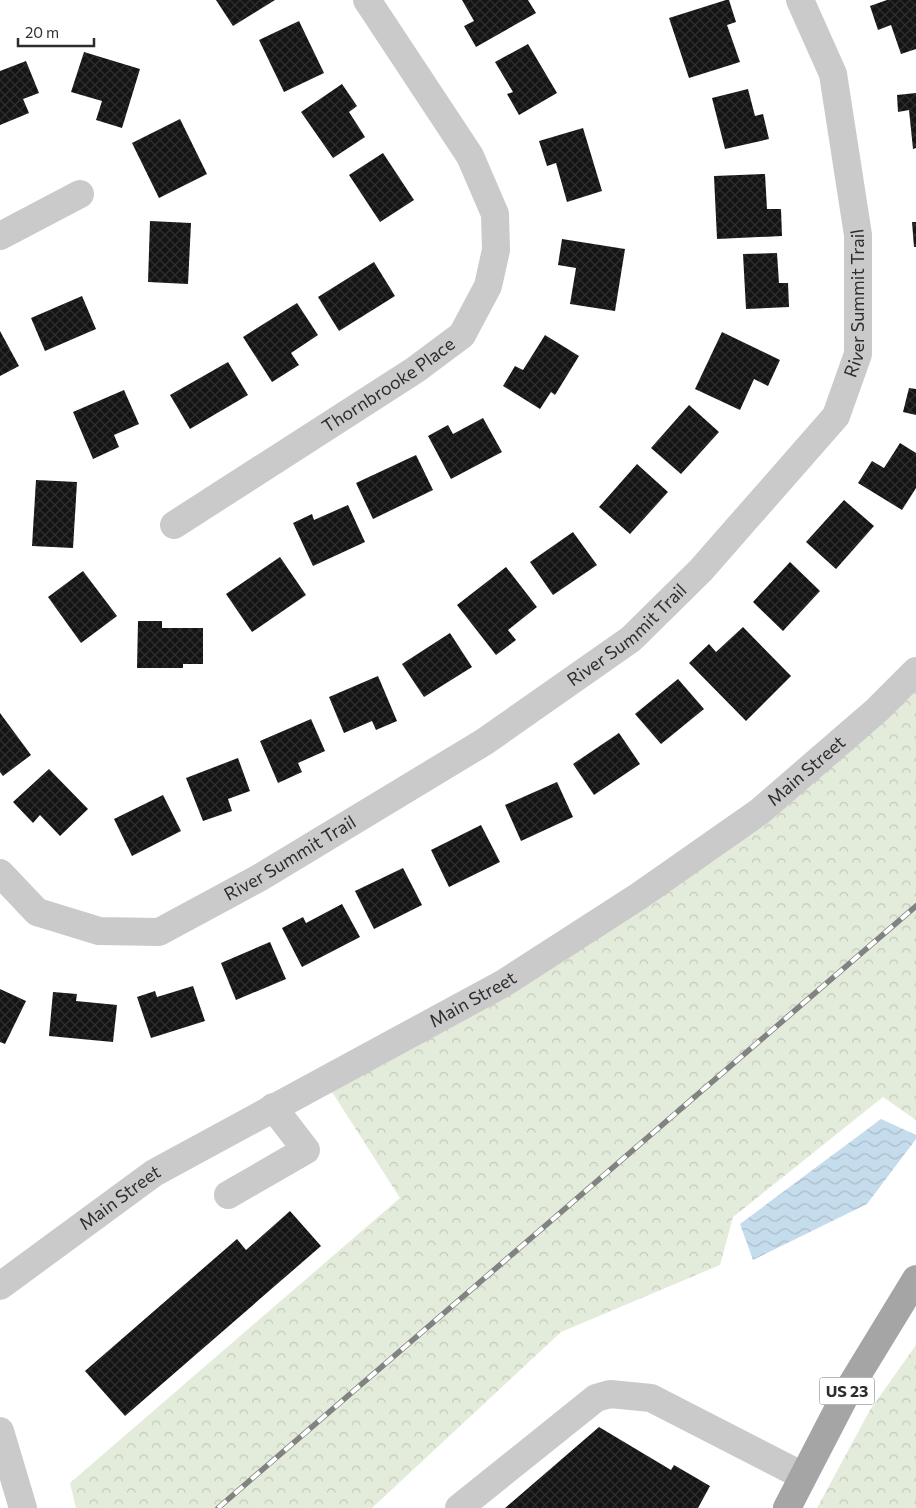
<svg xmlns="http://www.w3.org/2000/svg" width="916" height="1508" font-family="Commissioner,sans-serif">
  <style>
    .forest { fill: url(#forest-crowns) }
    .water { fill: url(#water-waves) }
    .building { fill: url(#building-cross-hatch) }
    .lines { fill: none; stroke-linecap: round; stroke-linejoin: round }
    .minor { stroke: #cacaca; stroke-width: 28 }
    .major { stroke: #a5a5a5; stroke-width: 28 }
    .rail-casing { stroke: #828282; stroke-width: 5.5 }
    .rail { stroke: #fff; stroke-width: 4; stroke-dasharray: 11; stroke-linecap: butt }
    .labels { text-anchor: middle; stroke-width: 5; stroke-linejoin: round; paint-order: stroke }
    .shield { fill: #fff; stroke: #6c6c6c; stroke-width: 1 }
    .shield-label { font-size: 16px; font-weight: bold; fill: #2d2d2d }
    .street-label { font-size: 18px; fill: #2d2d2d; stroke: #fff }
  </style>
  <defs>
    <pattern id="forest-crowns" width="20" height="18" patternUnits="userSpaceOnUse" patternTransform="scale(1.25)"><rect width="20" height="18" fill="#e3ebda"/><path d="M2 6a3 3 0 1 1 6 0M12 15a3 3 0 1 1 6 0" fill="none" stroke="#c3cabb"/></pattern>
    <pattern id="water-waves" width="16" height="10" patternUnits="userSpaceOnUse" patternTransform="scale(1.25)"><rect width="16" height="10" fill="#c5dcec"/><path d="M0 5q4-4 8 0t8 0" fill="none" stroke="#aabdcb"/></pattern>
    <pattern id="building-cross-hatch" width="8" height="8" patternUnits="userSpaceOnUse" patternTransform="scale(1.25)"><rect width="8" height="8" fill="#141414"/><path d="M0 0l8 8M0 8l8-8" fill="none" stroke="#2e2e2e"/></pattern>
  </defs>
  <rect width="100%" height="100%" fill="#fff"/>
  <!-- forest -->
  <g class="forest">
    <polygon points="916,671 916,1120 883,1097 733,1217 720,1265 561,1332 372,1508 76,1508 70,1483 400,1198 332,1092 592,938"/>
    <polygon points="916,1345 916,1508 817,1508 870,1410"/>
  </g>
  <!-- water -->
  <polygon class="water" points="881,1119 916,1135 916,1139 867,1204 753,1260 740,1224"/>
  <!-- building -->
  <g class="building">
    <polygon points="216,0 275,0 233,26"/>
    <polygon points="462,0 528,0 536,13 476,47 464,26 474,21"/>
    <polygon points="726,0 729,0 736,22 727,25 740,62 689,78 669,18"/>
    <polygon points="887,0 916,0 916,49 901,54 891,25 878,30 870,6"/>
    <polygon points="299,21 324,73 284,92 259,40"/>
    <polygon points="528,44 557,93 519,115 507,94 513,92 495,62"/>
    <polygon points="84,52 140,69 122,128 96,120 102,101 71,92"/>
    <polygon points="26,61 39,93 23,99 29,113 0,125 0,71"/>
    <polygon points="342,84 357,106 349,112 365,137 333,158 301,112"/>
    <polygon points="748,89 755,116 763,114 769,139 725,149 712,98"/>
    <polygon points="916,93 916,148 913,149 909,110 898,112 897,95"/>
    <polygon points="180,119 207,174 159,198 132,143"/>
    <polygon points="583,128 602,191 567,202 556,163 547,166 539,141"/>
    <polygon points="383,153 414,200 380,222 349,175"/>
    <polygon points="765,174 767,209 781,209 782,236 717,239 714,176"/>
    <polygon points="150,221 191,223 188,284 148,282"/>
    <polygon points="912,222 916,222 916,247 914,247"/>
    <polygon points="562,239 625,249 615,311 570,304 576,268 558,265"/>
    <polygon points="777,253 779,283 788,283 789,307 746,309 743,254"/>
    <polygon points="374,262 395,296 339,331 318,297"/>
    <polygon points="82,296 96,329 45,351 31,318"/>
    <polygon points="297,303 318,335 291,353 299,365 272,382 243,337"/>
    <polygon points="0,331 19,366 0,376"/>
    <polygon points="722,332 780,360 768,386 754,379 740,410 695,389"/>
    <polygon points="545,335 579,356 555,395 551,392 540,409 503,386 515,366 523,370"/>
    <polygon points="228,362 248,395 190,429 170,395"/>
    <polygon points="909,388 916,389 916,415 903,412"/>
    <polygon points="124,390 139,424 114,435 119,447 93,459 73,412"/>
    <polygon points="689,405 719,432 681,474 651,448"/>
    <polygon points="483,418 502,452 451,479 428,436 448,425 453,434"/>
    <polygon points="900,443 916,453 916,488 902,510 858,483 872,461 884,468"/>
    <polygon points="416,455 433,490 373,519 356,483"/>
    <polygon points="637,464 668,492 630,534 599,507"/>
    <polygon points="36,480 77,482 73,548 32,546"/>
    <polygon points="844,500 874,526 836,569 806,542"/>
    <polygon points="348,505 365,542 313,566 293,523 312,514 314,520"/>
    <polygon points="573,532 597,565 553,595 530,562"/>
    <polygon points="280,557 306,595 252,632 226,594"/>
    <polygon points="790,562 820,591 783,631 753,602"/>
    <polygon points="506,567 537,607 508,630 516,640 496,655 457,605"/>
    <polygon points="83,571 117,616 81,643 48,597"/>
    <polygon points="138,621 162,621 162,628 203,628 203,664 183,664 183,668 137,668"/>
    <polygon points="743,627 791,676 746,721 689,663 709,644 716,652"/>
    <polygon points="450,633 472,667 424,697 402,664"/>
    <polygon points="378,676 397,721 376,730 372,721 344,733 329,697"/>
    <polygon points="678,679 704,709 661,744 635,714"/>
    <polygon points="0,713 31,755 3,776 0,772"/>
    <polygon points="311,719 325,751 298,763 302,772 278,783 260,741"/>
    <polygon points="619,733 640,764 594,795 573,764"/>
    <polygon points="238,758 250,791 228,799 232,811 203,821 186,778"/>
    <polygon points="49,769 88,809 60,836 40,815 33,823 13,802"/>
    <polygon points="557,782 573,817 521,841 505,805"/>
    <polygon points="163,795 181,831 132,856 114,819"/>
    <polygon points="481,825 500,862 449,887 431,850"/>
    <polygon points="403,868 422,905 374,929 355,891"/>
    <polygon points="342,904 360,937 302,967 282,928 303,917 306,923"/>
    <polygon points="270,942 286,979 236,1000 221,963"/>
    <polygon points="193,986 205,1021 151,1038 137,997 155,991 157,997"/>
    <polygon points="0,989 26,1001 5,1044 0,1042"/>
    <polygon points="53,992 77,994 76,1001 117,1005 113,1042 49,1036"/>
    <polygon points="290,1211 321,1246 125,1416 85,1371 237,1239 246,1250"/>
    <polygon points="599,1427 671,1470 674,1465 710,1486 698,1508 505,1508"/>
  </g>
  <g class="lines">
    <!-- minor -->
    <g class="minor">
      <polyline points="0,236 80,194"/>
      <path id="s1" d="M174,525L415,370L462,335L488,286L496,250L495,214L470,156L367,0"/>
      <path id="s2" d="M0,873L37,912L99,931L159,932L259,878L484,742L631,639L701,570L836,416L858,354V235L833,74L800,0"/>
      <polyline points="228,1195 306,1150 273,1107"/>
      <path id="s3" d="M0,1286L154,1173L504,983L639,896L759,812L877,710L916,671"/>
      <polyline points="0,1431 23,1508"/>
      <polyline points="459,1508 596,1398 610,1394 651,1398 803,1476"/>
    </g>
    <!-- major -->
    <polyline class="major" points="787,1508 847,1392 916,1279"/>
    <!-- rail casing -->
    <g class="rail-casing">
      <polyline id="rail" points="218,1508 916,906"/>
    </g>
    <!-- rail -->
    <use href="#rail" class="rail"/>
  </g>
  <g class="labels">
    <!-- shield labels -->
    <rect class="shield" x="819.5" y="1377.5" width="55" height="27" rx="4"/>
    <g class="shield-label">
      <text x="847" y="1397">US 23</text>
    </g>
    <!-- street labels -->
    <g class="street-label">
      <text dy="6" stroke="none"><textPath href="#s2" startOffset="1154">River Summit Trail</textPath></text>
      <text dy="6" stroke="none"><textPath href="#s1" startOffset="256">Thornbrooke Place</textPath></text>
      <text dy="6" stroke="none"><textPath href="#s2" startOffset="734">River Summit Trail</textPath></text>
      <text dy="6" stroke="none"><textPath href="#s3" startOffset="959">Main Street</textPath></text>
      <text dy="6" stroke="none"><textPath href="#s2" startOffset="329">River Summit Trail</textPath></text>
      <text dy="6" stroke="none"><textPath href="#s3" startOffset="554">Main Street</textPath></text>
      <text dy="6" stroke="none"><textPath href="#s3" startOffset="149">Main Street</textPath></text>
    </g>
  </g>
  <!-- scale -->
  <path d="M18 38v8h76v-8" fill="none" stroke="#2d2d2d" stroke-width="2.5"/>
  <text x="25" y="38" font-size="15" fill="#2d2d2d" stroke="#ffffff" stroke-width="4" paint-order="stroke">20 m</text>
</svg>
